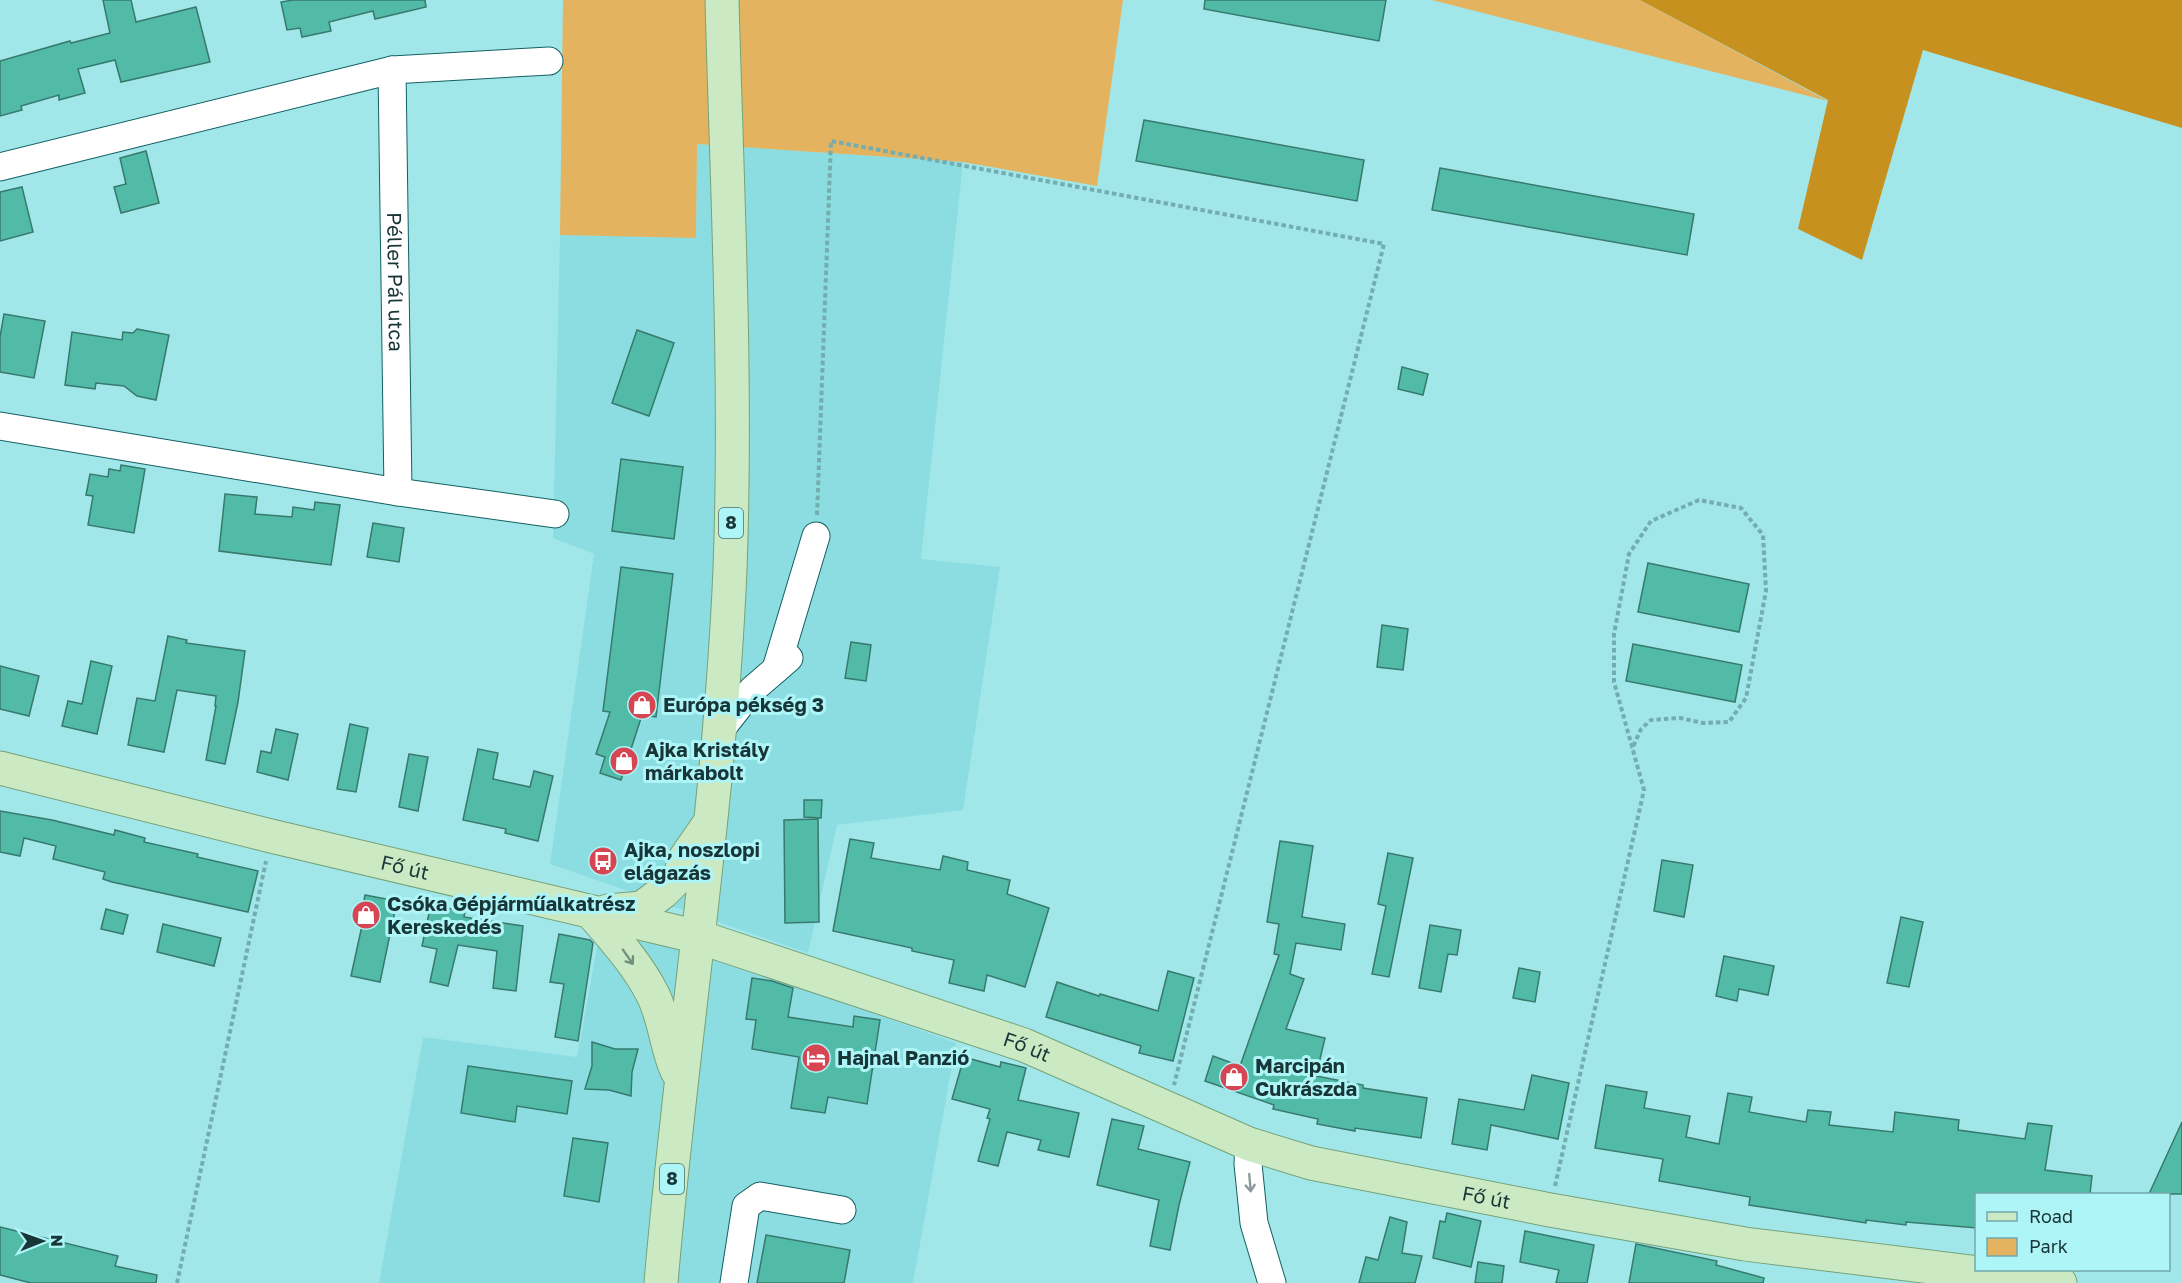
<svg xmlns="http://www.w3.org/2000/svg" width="2182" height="1283" font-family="'Golos Text',sans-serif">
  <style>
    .built { fill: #8cdde1 }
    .green { fill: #e4b35f }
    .forest { fill: #c79120 }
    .building { fill: #52bba8; stroke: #37796d; stroke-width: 1.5 }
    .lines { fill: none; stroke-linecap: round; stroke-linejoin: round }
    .minor-casing { stroke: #136063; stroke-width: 29 }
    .major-casing { stroke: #76a278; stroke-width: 35 }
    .path { stroke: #74adb0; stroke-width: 4; stroke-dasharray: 4.5 3; stroke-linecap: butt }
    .minor { stroke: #fff; stroke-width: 27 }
    .major { stroke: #cbeac3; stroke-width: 33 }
    .oneway { stroke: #72907d }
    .oneway2 { stroke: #8c9a9b }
    .labels { text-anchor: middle; stroke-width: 6; stroke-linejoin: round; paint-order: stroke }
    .shield { fill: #aef5f8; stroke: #456f71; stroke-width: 1.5 }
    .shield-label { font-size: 18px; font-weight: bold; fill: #183537 }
    .street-label { font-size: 20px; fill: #183537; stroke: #aef5f8 }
    .poi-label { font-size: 20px; font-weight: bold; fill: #183537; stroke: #aef5f8; text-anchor: start }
  </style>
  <rect width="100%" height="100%" fill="#a1e7ea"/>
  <!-- built -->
  <g class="built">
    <polygon points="697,144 963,162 921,559 1000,567 963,810 837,825 808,953 550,864 594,554 553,538 560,235 696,237"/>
    <polygon points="600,931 713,956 956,1043 913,1283 379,1283 423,1037 577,1057"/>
  </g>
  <!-- green -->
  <g class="green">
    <polygon points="563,0 1123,0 1097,186 963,162 697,144 696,238 560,235"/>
    <polygon points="1432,0 1640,0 1828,101"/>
  </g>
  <!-- forest -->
  <polygon class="forest" points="1640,0 2182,0 2182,128 1923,50 1862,260 1798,229 1828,100"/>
  <!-- building -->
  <g class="building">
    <polygon points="103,0 131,0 136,22 196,7 210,62 121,82 115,60 78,69 85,93 59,100 59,95 21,106 22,110 0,116 0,61 70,41 71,43 110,33"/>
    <polygon points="293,0 425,0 426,7 375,19 373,11 329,22 331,31 302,37 300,28 287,30 281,2"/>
    <polygon points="1205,0 1386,0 1379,41 1204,9"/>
    <polygon points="1144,120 1364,160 1357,201 1136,161"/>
    <polygon points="146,151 159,203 121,213 114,187 126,184 120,158"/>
    <polygon points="1440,168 1694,214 1687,255 1432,210"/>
    <polygon points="22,187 33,232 0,241 0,192"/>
    <polygon points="4,314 45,321 34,378 0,372 0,337"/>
    <polygon points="137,329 169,335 156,400 137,396 124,386 96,383 95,389 65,385 72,332 122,340 123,332 133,333"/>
    <polygon points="637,330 674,343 649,416 612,403"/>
    <polygon points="1402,367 1428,374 1423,395 1398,389"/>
    <polygon points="621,459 683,467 674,539 612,531"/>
    <polygon points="121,465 145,469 134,533 88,525 93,496 86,495 90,474 108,477 109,469 120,471"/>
    <polygon points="225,494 257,497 255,514 292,517 293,507 314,510 315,502 340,505 331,565 219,551"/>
    <polygon points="373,523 404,528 399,562 367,557"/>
    <polygon points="1648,563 1749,584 1739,632 1638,612"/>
    <polygon points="621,567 673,574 656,717 642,715 621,780 600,773 605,757 596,754 610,712 603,711"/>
    <polygon points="1382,625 1408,629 1403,670 1377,667"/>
    <polygon points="168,636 187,640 186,643 245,651 238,702 225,764 206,760 216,706 215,706 216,696 177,690 164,752 128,745 137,698 155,701"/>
    <polygon points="851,642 871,645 866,681 845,678"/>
    <polygon points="1633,644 1742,665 1735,702 1626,681"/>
    <polygon points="91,661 112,666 97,734 62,726 68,701 82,704"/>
    <polygon points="0,666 39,676 29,716 0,709"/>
    <polygon points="350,724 368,728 356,792 337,789"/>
    <polygon points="276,729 298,734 288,780 257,772 261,751 271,753"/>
    <polygon points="478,749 498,753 493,779 530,787 534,771 553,776 538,841 505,833 506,829 463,820"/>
    <polygon points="409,754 428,757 418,811 399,807"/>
    <polygon points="804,800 822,800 821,818 804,817"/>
    <polygon points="0,811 52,820 114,835 115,830 145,838 144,842 198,854 197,857 258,871 248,912 112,882 103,879 105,872 53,859 56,846 24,838 20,856 0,852"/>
    <polygon points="818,819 819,922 785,923 784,820"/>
    <polygon points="850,839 874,843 871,858 940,870 943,856 968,862 967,870 1010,880 1007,894 1049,908 1025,987 987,975 984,991 949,983 954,960 912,951 912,948 833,931"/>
    <polygon points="1280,841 1313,846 1302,917 1345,924 1341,950 1296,943 1290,974 1304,979 1286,1029 1325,1038 1316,1076 1363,1085 1363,1088 1427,1098 1421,1138 1355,1128 1355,1131 1317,1124 1318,1119 1273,1109 1274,1105 1205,1081 1213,1056 1240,1066 1279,955 1274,954 1279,924 1267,922"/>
    <polygon points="1388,853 1413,858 1389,977 1372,974 1386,906 1378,904"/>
    <polygon points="1662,860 1693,865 1684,917 1654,911"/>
    <polygon points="365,895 397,901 380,982 351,976 363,921 360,921"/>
    <polygon points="431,904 465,912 464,917 523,926 516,991 493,988 497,951 458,945 448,986 430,982 437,949 422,946"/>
    <polygon points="106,909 128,915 123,934 101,929"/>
    <polygon points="1901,917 1923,922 1909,987 1887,983"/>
    <polygon points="163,924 221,938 214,966 157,952"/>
    <polygon points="1430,925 1461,930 1457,955 1448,954 1441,992 1419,988"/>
    <polygon points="559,934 590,940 593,943 578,1041 555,1037 564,984 550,982"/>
    <polygon points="1724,956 1774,966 1768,995 1739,989 1737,1001 1716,996"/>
    <polygon points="1519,968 1540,972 1535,1002 1513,998"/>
    <polygon points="1168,971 1194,978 1173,1061 1139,1053 1141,1046 1046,1017 1057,982 1099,996 1100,994 1158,1011"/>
    <polygon points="752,978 772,981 793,988 788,1017 853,1027 854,1016 880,1020 867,1104 828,1097 825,1113 791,1108 799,1057 752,1049 756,1020 746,1019"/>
    <polygon points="592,1042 615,1049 638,1049 632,1072 631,1096 609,1090 585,1089 592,1066"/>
    <polygon points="964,1057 1000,1067 1001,1062 1026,1068 1018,1100 1079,1113 1069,1157 1038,1150 1041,1140 1007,1132 998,1166 978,1161 990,1119 987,1118 990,1109 952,1099"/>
    <polygon points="468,1066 572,1081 567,1114 517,1106 515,1122 461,1113"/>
    <polygon points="1532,1075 1569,1083 1558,1139 1491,1125 1487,1150 1452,1144 1459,1099 1524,1110"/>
    <polygon points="1606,1085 1647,1092 1644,1108 1690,1116 1686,1137 1719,1144 1728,1093 1752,1097 1749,1112 1806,1122 1808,1110 1831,1112 1829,1125 1893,1132 1895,1112 1959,1120 1958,1130 2025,1139 2028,1123 2052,1126 2045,1170 2092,1176 2090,1194 1977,1194 1977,1228 1906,1222 1906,1225 1866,1220 1866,1223 1749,1205 1750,1197 1659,1181 1663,1159 1595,1148"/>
    <polygon points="1112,1119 1144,1126 1138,1149 1190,1162 1179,1205 1170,1250 1150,1246 1159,1200 1097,1185"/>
    <polygon points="2182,1122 2182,1194 2149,1194"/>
    <polygon points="573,1138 608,1143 599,1202 564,1196"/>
    <polygon points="1447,1213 1481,1221 1471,1267 1433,1258 1440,1221 1445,1222"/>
    <polygon points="1390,1217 1407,1222 1402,1253 1422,1256 1415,1283 1359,1283 1366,1257 1378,1260"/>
    <polygon points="0,1227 118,1256 115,1266 157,1275 156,1283 31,1283 0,1275"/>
    <polygon points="1525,1231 1594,1245 1587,1283 1556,1283 1559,1270 1520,1262"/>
    <polygon points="766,1235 850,1250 844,1283 757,1283"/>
    <polygon points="1636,1244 1717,1261 1716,1265 1764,1278 1763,1283 1629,1283"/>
    <polygon points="1478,1262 1504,1266 1502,1283 1475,1283"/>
  </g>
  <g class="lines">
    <!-- minor casing -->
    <g class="minor-casing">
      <g id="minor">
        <path id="s1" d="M392,70L398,492"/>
        <polyline points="0,167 392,70 549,61"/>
        <polyline points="0,426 398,492 555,514"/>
        <polyline points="776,669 816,536"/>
        <polyline points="718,733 752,690 789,658"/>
        <polyline points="1249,1144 1248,1164 1254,1223 1272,1283"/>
        <polyline points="734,1283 746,1206 760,1196 842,1210"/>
      </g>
    </g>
    <!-- major casing -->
    <g class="major-casing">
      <g id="major">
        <path id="s2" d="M0,768L271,836L699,937L1024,1045L1249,1144L1311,1163L1550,1210L1745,1244L2060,1283"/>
        <polyline points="608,911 642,908 663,892 680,875 686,857 709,824"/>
        <path d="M591,912C613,937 638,965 653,995C665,1019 666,1047 677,1071"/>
        <path d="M661,1283C681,1045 720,808 730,569C737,379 727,189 722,0"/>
      </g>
    </g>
    <!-- path -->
    <g class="path">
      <polyline points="817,515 831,141 1384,244 1174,1085"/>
      <polyline points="1555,1186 1644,790 1614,682 1614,634 1629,554 1651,521 1699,500 1741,508 1763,535 1766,591 1746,698 1729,722 1703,723 1680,718 1651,720 1641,729 1632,749"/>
      <polyline points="177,1283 266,861"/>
    </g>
    <!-- minor -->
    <use href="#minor" class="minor"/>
    <!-- major -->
    <use href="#major" class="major"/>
  </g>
  <!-- one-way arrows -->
  <defs><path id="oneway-shaft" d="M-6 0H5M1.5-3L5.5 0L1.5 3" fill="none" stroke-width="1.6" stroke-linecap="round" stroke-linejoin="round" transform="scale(1.5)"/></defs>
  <use class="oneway" href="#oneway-shaft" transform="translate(628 957) rotate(55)"/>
  <use class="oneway2" href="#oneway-shaft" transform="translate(1250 1183) rotate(85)"/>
  <!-- icons -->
  <defs>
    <g id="shop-disc" transform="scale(1.5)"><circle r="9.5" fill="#d64652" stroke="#aef5f8"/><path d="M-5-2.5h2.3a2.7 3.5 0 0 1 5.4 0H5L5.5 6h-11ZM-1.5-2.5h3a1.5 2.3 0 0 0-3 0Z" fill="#fff"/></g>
    <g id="bus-disc" transform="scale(1.5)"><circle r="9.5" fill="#d64652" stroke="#aef5f8"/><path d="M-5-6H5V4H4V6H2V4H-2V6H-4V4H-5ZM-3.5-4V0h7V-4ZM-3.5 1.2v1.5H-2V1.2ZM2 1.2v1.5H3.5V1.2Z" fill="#fff"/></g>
    <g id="hotel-disc" transform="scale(1.5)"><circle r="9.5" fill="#d64652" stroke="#aef5f8"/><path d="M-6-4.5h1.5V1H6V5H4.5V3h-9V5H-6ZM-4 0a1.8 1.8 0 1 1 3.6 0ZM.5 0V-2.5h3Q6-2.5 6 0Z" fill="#fff"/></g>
  </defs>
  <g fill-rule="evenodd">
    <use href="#shop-disc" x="642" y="705"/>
    <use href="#shop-disc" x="624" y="761"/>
    <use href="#bus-disc" x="603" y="861"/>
    <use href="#shop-disc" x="366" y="915"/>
    <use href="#hotel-disc" x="816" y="1058"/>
    <use href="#shop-disc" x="1234" y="1077"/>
  </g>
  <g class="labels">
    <!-- shield labels -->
    <g class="shield">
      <rect x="719" y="508" width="24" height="30" rx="4.5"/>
      <rect x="660" y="1164" width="24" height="30" rx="4.5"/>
    </g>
    <g class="shield-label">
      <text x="731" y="529">8</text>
      <text x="672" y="1185">8</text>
    </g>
    <!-- street labels -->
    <g class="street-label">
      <text dy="7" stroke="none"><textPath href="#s1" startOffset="212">Péller Pál utca</textPath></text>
      <text dy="7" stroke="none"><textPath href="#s2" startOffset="417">Fő út</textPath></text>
      <text dy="7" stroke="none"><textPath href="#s2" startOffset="1065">Fő út</textPath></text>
      <text dy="7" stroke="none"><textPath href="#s2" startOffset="1551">Fő út</textPath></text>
    </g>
    <!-- poi labels -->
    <g class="poi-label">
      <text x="663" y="712">Európa pékség 3</text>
      <text x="645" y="757">Ajka Kristály<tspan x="645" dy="23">márkabolt</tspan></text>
      <text x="624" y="857">Ajka, noszlopi<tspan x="624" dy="23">elágazás</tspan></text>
      <text x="387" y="911">Csóka Gépjárműalkatrész<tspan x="387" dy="23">Kereskedés</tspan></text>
      <text x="837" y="1065">Hajnal Panzió</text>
      <text x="1255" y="1073">Marcipán<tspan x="1255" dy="23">Cukrászda</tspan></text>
    </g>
  </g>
  <!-- legend -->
  <rect x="1975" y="1193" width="195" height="78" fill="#aef5f8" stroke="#72a8ab" stroke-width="1.5"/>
  <rect x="1987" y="1212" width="30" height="9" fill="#cbeac3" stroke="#72a8ab" stroke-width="1.5"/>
  <text x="2029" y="1223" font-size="18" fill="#183537">Road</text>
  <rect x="1987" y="1238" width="30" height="18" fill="#e4b35f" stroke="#72a8ab" stroke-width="1.5"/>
  <text x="2029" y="1253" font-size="18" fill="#183537">Park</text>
  <!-- north arrow -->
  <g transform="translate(42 1241) rotate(89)" stroke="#aef5f8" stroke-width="4.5" paint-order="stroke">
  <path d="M0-4.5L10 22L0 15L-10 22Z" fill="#183537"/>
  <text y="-9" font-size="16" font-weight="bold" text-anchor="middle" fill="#183537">N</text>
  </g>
</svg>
